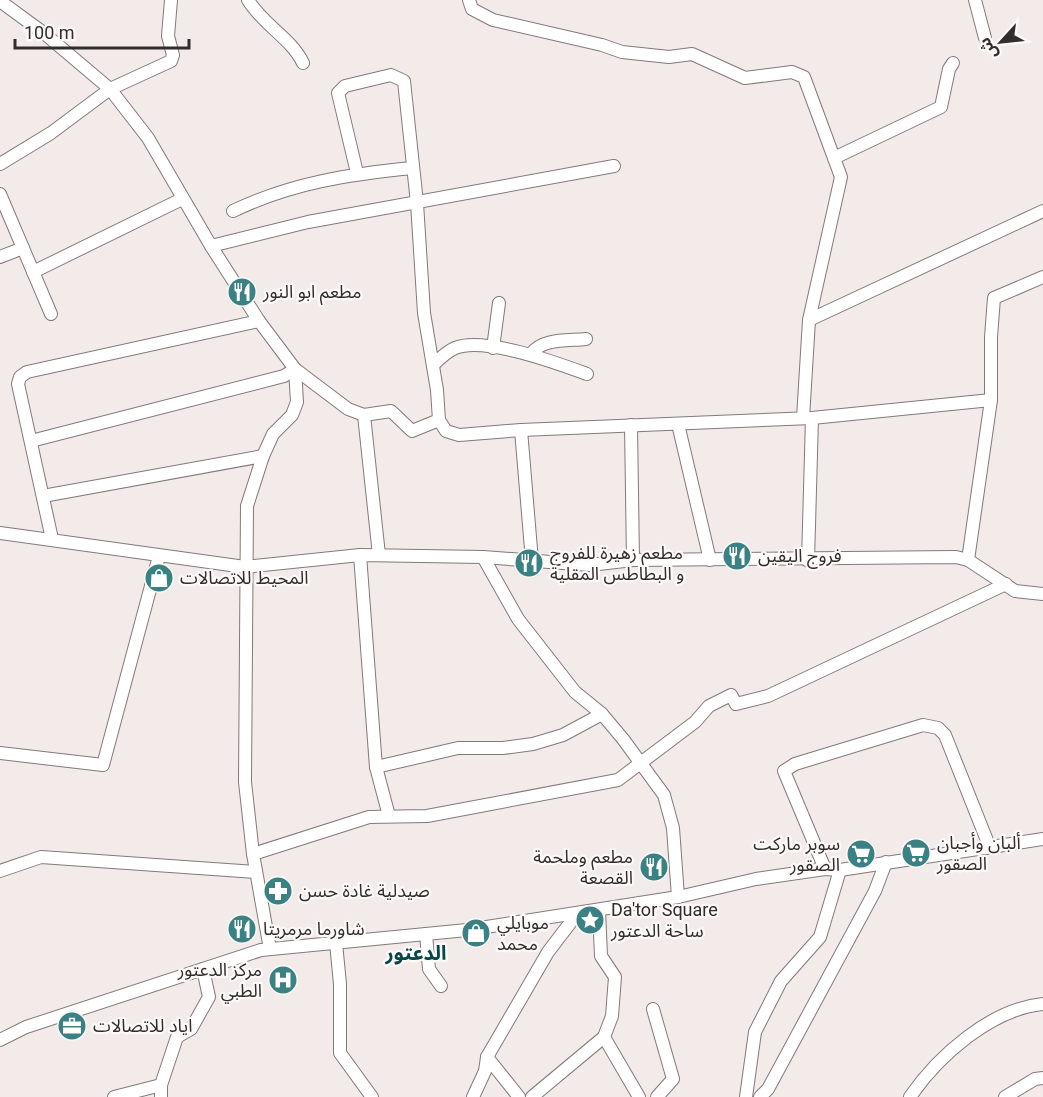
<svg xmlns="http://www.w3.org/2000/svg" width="1043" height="1097" font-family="Roboto,'Noto Sans Arabic',sans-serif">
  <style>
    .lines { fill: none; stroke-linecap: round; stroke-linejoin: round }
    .street-casing { stroke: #827a7a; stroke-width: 14 }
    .street { stroke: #fff; stroke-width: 12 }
    .labels { text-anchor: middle; stroke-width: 4.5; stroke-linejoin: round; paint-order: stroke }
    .poi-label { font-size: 18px; fill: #312d2d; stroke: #fef9f9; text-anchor: start }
    .neighbourhood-label { font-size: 20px; font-weight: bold; fill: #06484a; stroke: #fef9f9 }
  </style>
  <rect width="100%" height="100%" fill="#f3eaea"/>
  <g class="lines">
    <!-- street casing -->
    <g class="street-casing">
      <g id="street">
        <path d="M248,0C263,25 291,38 303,63"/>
        <polyline points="469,0 472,9 493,20 602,45 622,52 669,57 692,54 745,78 792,72 804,77 841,177 809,320 803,418"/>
        <polyline points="975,0 985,38"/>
        <polyline points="0,1 45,34 110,89 148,138 211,246 259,321 295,369 348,409 364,415 379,555"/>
        <polyline points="834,158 941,107 949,69 953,63"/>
        <polyline points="0,164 51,133 110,89 171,61 173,55 168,36 171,0"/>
        <polyline points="357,173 338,93 345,86 391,75 404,81 417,203 424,313 437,390 439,420 446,431 459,435 521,430 812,418 991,400"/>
        <polyline points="0,194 51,314"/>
        <path d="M233,211C291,183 350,174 413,168"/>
        <polyline points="211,246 308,222 614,166"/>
        <polyline points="0,257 23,248"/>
        <polyline points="33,272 182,199"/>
        <polyline points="809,320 1043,211"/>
        <polyline points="493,348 499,303"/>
        <path d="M531,354C542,338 567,341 586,339"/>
        <path d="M433,365C439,359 446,352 455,348C484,336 557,363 587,374"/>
        <polyline points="364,415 391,411 412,431 439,420"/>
        <polyline points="678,424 710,560"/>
        <polyline points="631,425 633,560"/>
        <polyline points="521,430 532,561"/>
        <polyline points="31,441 284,376 295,369"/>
        <polyline points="43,496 263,456"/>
        <polyline points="0,533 245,567 360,555 483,557 590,565 633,560 956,557 968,560 1015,591 1043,594"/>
        <polyline points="52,539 18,384 20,377 27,372 259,321"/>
        <polyline points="360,555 376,767 389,816"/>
        <polyline points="483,557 518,619 575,692 602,714 623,739 664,795 673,828 678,897"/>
        <polyline points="968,560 991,400 991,337 994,298 1043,277"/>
        <polyline points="808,561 812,418"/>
        <polyline points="0,753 103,765 159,556"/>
        <polyline points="376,767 458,748 503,748 533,744 563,735 602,714"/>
        <polyline points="253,854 369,817 427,816 618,780 695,722 709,706 731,695 736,704 768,696 1006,584"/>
        <polyline points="825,869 784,771 795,764 923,725 938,728 945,735 990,848"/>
        <polyline points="0,871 41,857 256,872"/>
        <polyline points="599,910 601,956 615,977 612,1016 604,1037 639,1097"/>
        <polyline points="426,934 429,969 441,986"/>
        <polyline points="336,943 340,984 340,1053 372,1097"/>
        <polyline points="270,949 253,854 245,782 247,506 263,456 273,434 292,415 297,402 295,369"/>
        <polyline points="653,1009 673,1079 657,1097"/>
        <polyline points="0,1040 26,1027 261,950 467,930 678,897 756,879 825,869 840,870 1043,839"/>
        <polyline points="487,1057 519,1097"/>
        <polyline points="114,1097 161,1085"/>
        <polyline points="161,1097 161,1085 177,1037 191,1029 209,997 203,969"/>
        <polyline points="473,1097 485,1071 487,1057 548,952 577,914"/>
        <polyline points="532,1097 604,1037"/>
        <polyline points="746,1097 755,1032 781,981 820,937 840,870"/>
        <polyline points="760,1097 768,1089 875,891 886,862"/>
        <path d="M910,1097C938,1056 991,1009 1043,1004"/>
        <polyline points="1005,1097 1035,1079 1043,1078"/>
      </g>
    </g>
    <!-- street -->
    <use href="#street" class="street"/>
  </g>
  <!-- icons -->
  <defs>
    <g id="restaurant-disc" transform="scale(1.5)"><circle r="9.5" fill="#398183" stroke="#fef9f9"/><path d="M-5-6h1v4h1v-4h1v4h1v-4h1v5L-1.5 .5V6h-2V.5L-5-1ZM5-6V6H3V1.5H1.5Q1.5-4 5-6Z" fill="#fff"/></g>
    <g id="shop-disc" transform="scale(1.5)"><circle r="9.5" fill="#398183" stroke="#fef9f9"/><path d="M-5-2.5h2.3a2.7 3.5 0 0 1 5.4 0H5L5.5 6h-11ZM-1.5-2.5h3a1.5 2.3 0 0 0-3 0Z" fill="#fff"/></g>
    <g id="supermarket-disc" transform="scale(1.5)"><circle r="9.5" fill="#398183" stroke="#fef9f9"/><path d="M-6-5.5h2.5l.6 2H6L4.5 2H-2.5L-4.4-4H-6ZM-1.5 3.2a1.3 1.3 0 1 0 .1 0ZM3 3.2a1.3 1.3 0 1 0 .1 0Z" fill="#fff"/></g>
    <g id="pharmacy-disc" transform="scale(1.5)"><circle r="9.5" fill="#398183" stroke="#fef9f9"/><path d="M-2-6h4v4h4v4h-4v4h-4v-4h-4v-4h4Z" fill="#fff"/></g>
    <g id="sight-disc" transform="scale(1.5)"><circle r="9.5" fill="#398183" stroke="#fef9f9"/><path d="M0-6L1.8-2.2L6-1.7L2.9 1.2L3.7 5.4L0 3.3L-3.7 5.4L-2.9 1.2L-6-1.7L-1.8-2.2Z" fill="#fff"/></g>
    <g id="hospital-disc" transform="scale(1.5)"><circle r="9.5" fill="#398183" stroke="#fef9f9"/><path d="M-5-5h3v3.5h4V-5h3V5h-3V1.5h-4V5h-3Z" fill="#fff"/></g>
    <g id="office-disc" transform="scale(1.5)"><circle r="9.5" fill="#398183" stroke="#fef9f9"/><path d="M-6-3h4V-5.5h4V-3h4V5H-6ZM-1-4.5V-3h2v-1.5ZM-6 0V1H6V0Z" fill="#fff"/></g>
  </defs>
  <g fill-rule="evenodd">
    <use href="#restaurant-disc" x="242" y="292"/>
    <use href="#restaurant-disc" x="737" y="556"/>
    <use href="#restaurant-disc" x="529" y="563"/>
    <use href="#shop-disc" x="159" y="578"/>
    <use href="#supermarket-disc" x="916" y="853"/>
    <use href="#supermarket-disc" x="861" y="854"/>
    <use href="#restaurant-disc" x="654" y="867"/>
    <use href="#pharmacy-disc" x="278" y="891"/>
    <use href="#sight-disc" x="590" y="920"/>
    <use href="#restaurant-disc" x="242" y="929"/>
    <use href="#shop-disc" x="476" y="933"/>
    <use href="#hospital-disc" x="283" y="980"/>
    <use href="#office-disc" x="72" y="1026"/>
  </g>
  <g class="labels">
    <!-- poi labels -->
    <g class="poi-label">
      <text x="263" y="298">مطعم ابو النور</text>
      <text x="550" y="559">مطعم زهيرة للفروج<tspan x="550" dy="21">و البطاطس المقلية</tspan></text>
      <text x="758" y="562">فروج اليقين</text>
      <text x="180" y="584">المحيط للاتصالات</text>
      <text x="937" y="849">ألبان وأجبان<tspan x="937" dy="21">الصقور</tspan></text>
      <text x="840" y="850" text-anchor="end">سوبر ماركت<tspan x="840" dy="21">الصقور</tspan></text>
      <text x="633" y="863" text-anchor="end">مطعم وملحمة<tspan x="633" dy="21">القصعة</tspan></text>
      <text x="299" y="897">صيدلية غادة حسن</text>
      <text x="611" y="916">Da'tor Square<tspan x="611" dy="21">ساحة الدعتور</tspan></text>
      <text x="497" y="929">موبايلي<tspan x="497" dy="21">محمد</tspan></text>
      <text x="263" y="935">شاورما مرمريتا</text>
      <text x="262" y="976" text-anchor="end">مركز الدعتور<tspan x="262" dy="21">الطبي</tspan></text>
      <text x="93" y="1032">اياد للاتصالات</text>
    </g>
    <!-- neighbourhood labels -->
    <g class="neighbourhood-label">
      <text x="416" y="960">الدعتور</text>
    </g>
  </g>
  <!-- north arrow -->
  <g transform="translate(1001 42) rotate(243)" stroke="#fef9f9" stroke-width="4.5" paint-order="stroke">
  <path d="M0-4.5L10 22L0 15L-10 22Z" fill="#312d2d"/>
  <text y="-9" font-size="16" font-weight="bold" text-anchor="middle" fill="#312d2d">ش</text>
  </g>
  <!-- scale -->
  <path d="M15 39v9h174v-9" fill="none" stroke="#312d2d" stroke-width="3"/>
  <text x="24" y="39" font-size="18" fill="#312d2d" stroke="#fef9f9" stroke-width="4.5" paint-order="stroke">100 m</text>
</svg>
